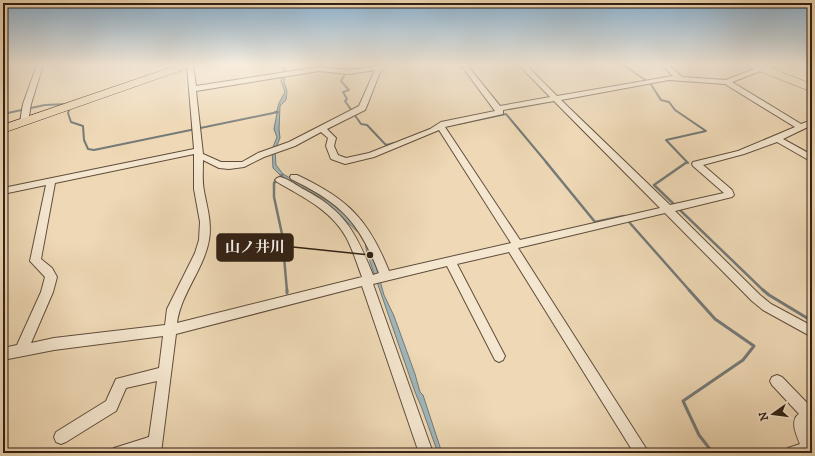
<svg xmlns="http://www.w3.org/2000/svg" width="815" height="456" font-family="'IM FELL DW Pica','Noto Serif JP',serif">
  <style>
    .water { fill: #a0b6ba; stroke: #747a78 }
    .lines { fill: none; stroke-linecap: round; stroke-linejoin: round }
    .stream-far2 { stroke: #747a78; stroke-width: 2 }
    .stream-far1 { stroke: #747a78; stroke-width: 2.5 }
    .stream { stroke: #747a78; stroke-width: 3 }
    .street-casing { stroke: #604e3c; stroke-width: 2 }
    .primary-casing { stroke: #312014; stroke-width: 1 }
    .highway-casing { stroke: #312014; stroke-width: 1 }
    .street { fill: #f4e6cf; fill-rule: evenodd }
    .primary { fill: #eed8b5; fill-rule: evenodd }
    .highway { fill: #eed8b5; fill-rule: evenodd }
    .leader { fill: none; stroke: #312014; stroke-width: 1.5 }
    .callout-dot { fill: #312014; stroke: #f4e6cf; stroke-width: 1.5 }
    .callout { fill: #312014; stroke: #312014; stroke-width: 1.5 }
    .callout-label { font-size: 15px; text-anchor: middle; font-weight: bold; fill: #fff }
  </style>
  <rect width="100%" height="100%" fill="#eed8b5"/>
  <filter id="stains"><feTurbulence type="fractalNoise" baseFrequency=".005" numOctaves="4"/><feColorMatrix values="0 0 0 0 .2 0 0 0 0 .09 0 0 0 0 .02 0 0 0 .5 -.17"/></filter>
  <radialGradient id="worn" r=".72"><stop offset=".6" stop-color="#630" stop-opacity="0"/><stop offset="1" stop-color="#630" stop-opacity=".3"/></radialGradient>
  <!-- water -->
  <polygon class="water" points="284,65 286,65 284,81 287,91 286,100 280,106 279,129 280,138 275,150 276,165 283,174 325,198 327,198 353,219 371,249 384,295 394,316 415,374 420,392 423,395 442,453 438,453 421,406 415,392 367,253 364,238 323,199 302,187 299,188 300,186 280,175 273,168 272,150 277,137 274,129 277,113 274,112 277,111 279,103 285,92 281,81"/>
  <g class="lines">
    <!-- stream-far2 -->
    <g class="stream-far2">
      <polyline points="347,65 345,74 341,81 349,90 343,92 347,99 345,101 361,124 367,125 385,144 387,145 394,143"/>
      <polyline points="567,65 575,65"/>
      <polyline points="623,65 650,83 661,100 669,102 675,110 706,131 666,140 688,163"/>
      <polyline points="70,107 68,113 71,122 83,126 84,140 88,149 94,150 278,112"/>
      <polyline points="3,114 45,105 67,104"/>
      <polyline points="458,124 506,114 547,163"/>
    </g>
    <!-- stream-far1 -->
    <g class="stream-far1">
      <polyline points="546,162 595,222 624,216"/>
      <polyline points="687,162 654,185 764,291"/>
      <polyline points="282,175 274,183 274,197 282,234 287,291"/>
      <polyline points="629,222 690,291"/>
    </g>
    <!-- stream -->
    <g class="stream">
      <polyline points="287,290 287,293"/>
      <polyline points="689,290 715,319 754,346 743,360 683,401 699,435 713,453"/>
      <polyline points="763,290 769,295 812,321"/>
    </g>
    <!-- street casing -->
    <g class="street-casing">
      <g id="street">
        <polygon points="37,65 43,65 31,104 28,122 24,124 20,122 23,104"/>
        <path d="M187,65H193L196,86L319,67L349,70L387,65L380,72L368,103L365,110L327,129L336,138L334,146L338,155L346,158L369,153L430,129L441,122L495,111L461,65H467L500,106L550,97L519,65H526L557,96L673,76L662,65H669L682,77L726,80L759,67H763L764,68L771,65H778L768,71H764L763,70L732,82L801,124L812,120V125L783,139L812,155V162L777,142L744,154L703,165L732,190L734,195L732,197L675,211L760,295L771,304L812,326V337L763,310L752,301L665,213L518,248L649,453H634L509,252L457,264L505,356L503,360L499,362L495,360L447,266L373,284L433,453H419L362,286L176,334L161,453H147V452L112,453L114,448L149,437L157,381L126,388L116,411L66,442L61,444L56,442L54,437L56,432L106,401L116,379L159,368L163,336L54,350L3,360V348L17,345L41,292L45,277L30,261L46,185L3,194V188L194,149ZM375,70L359,106L289,142L258,153L242,162H221L203,154L196,91L319,71L349,74ZM669,80L725,84L795,127L738,151L693,162L692,164L693,166L724,193L670,205L561,100ZM554,101L660,208L520,240L445,127L503,114V110ZM439,130L511,243L389,271C368,219 348,199 297,175H291L290,177L291,179C341,203 359,222 379,273L373,275C356,233 346,212 305,190C297,186 289,179 280,177L277,178L275,180L277,182C303,197 331,210 346,237C353,250 357,264 362,277L177,323C181,293 204,269 209,240C212,223 207,207 204,191C202,181 203,170 203,160L219,168L229,169L244,167L264,157L295,146L321,132L328,138L326,146L331,159L345,164L374,157ZM194,154V189L200,222L199,240L195,253L167,309L165,325L54,338L31,343L53,292L57,277L52,268L41,259L55,183Z"/>
        <path d="M777,375L782,377L812,408V423L809,424L812,439V453H786L788,448L800,444C797,436 789,420 799,414L772,385L770,381L772,377Z"/>
      </g>
    </g>
    <!-- primary casing -->
    <g class="primary-casing">
      <polygon id="primary" points="178,65 192,65 191,67 3,133 3,125"/>
    </g>
    <!-- highway casing -->
    <g class="highway-casing">
      <polygon id="highway" points="747,65 763,65 812,84 812,92 749,67"/>
    </g>
    <!-- street -->
    <use href="#street" class="street"/>
    <!-- primary -->
    <use href="#primary" class="primary"/>
    <!-- highway -->
    <use href="#highway" class="highway"/>
  </g>
  <!-- sky -->
  <linearGradient id="sky" x2="0" y2="1"><stop stop-color="#8bb5d6"/><stop offset="0.5" stop-color="#f7edde"/><stop offset="1" stop-color="#f7edde" stop-opacity="0"/></linearGradient>
  <rect width="815" height="129" fill="url(#sky)"/>
  <!-- callouts -->
  <path class="leader" d="M370 255L293 247"/>
  <circle class="callout-dot" cx="370" cy="255" r="4"/>
  <rect class="callout" x="217" y="234" width="76" height="27" rx="4"/>
  <g class="callout-label">
    <text x="255" y="252">山ノ井川</text>
  </g>
  <!-- margin -->
  <rect width="815" height="456" fill="none" stroke="#eed8b5" stroke-width="16"/>
  <rect x="4" y="4" width="807" height="448" fill="none" stroke="#312014" stroke-width="2"/>
  <rect x="8" y="8" width="799" height="440" fill="none" stroke="#312014"/>
  <!-- north arrow -->
  <g transform="translate(773 414) rotate(256)" stroke="#f4e6cf" stroke-width="3" paint-order="stroke">
  <path d="M0-3L7 15L0 10L-7 15Z" fill="#312014"/>
  <text y="-6" font-size="11" font-weight="bold" text-anchor="middle" fill="#312014">N</text>
  </g>
  <rect width="100%" height="100%" filter="url(#stains)"/>
  <rect width="100%" height="100%" fill="url(#worn)"/>
</svg>
